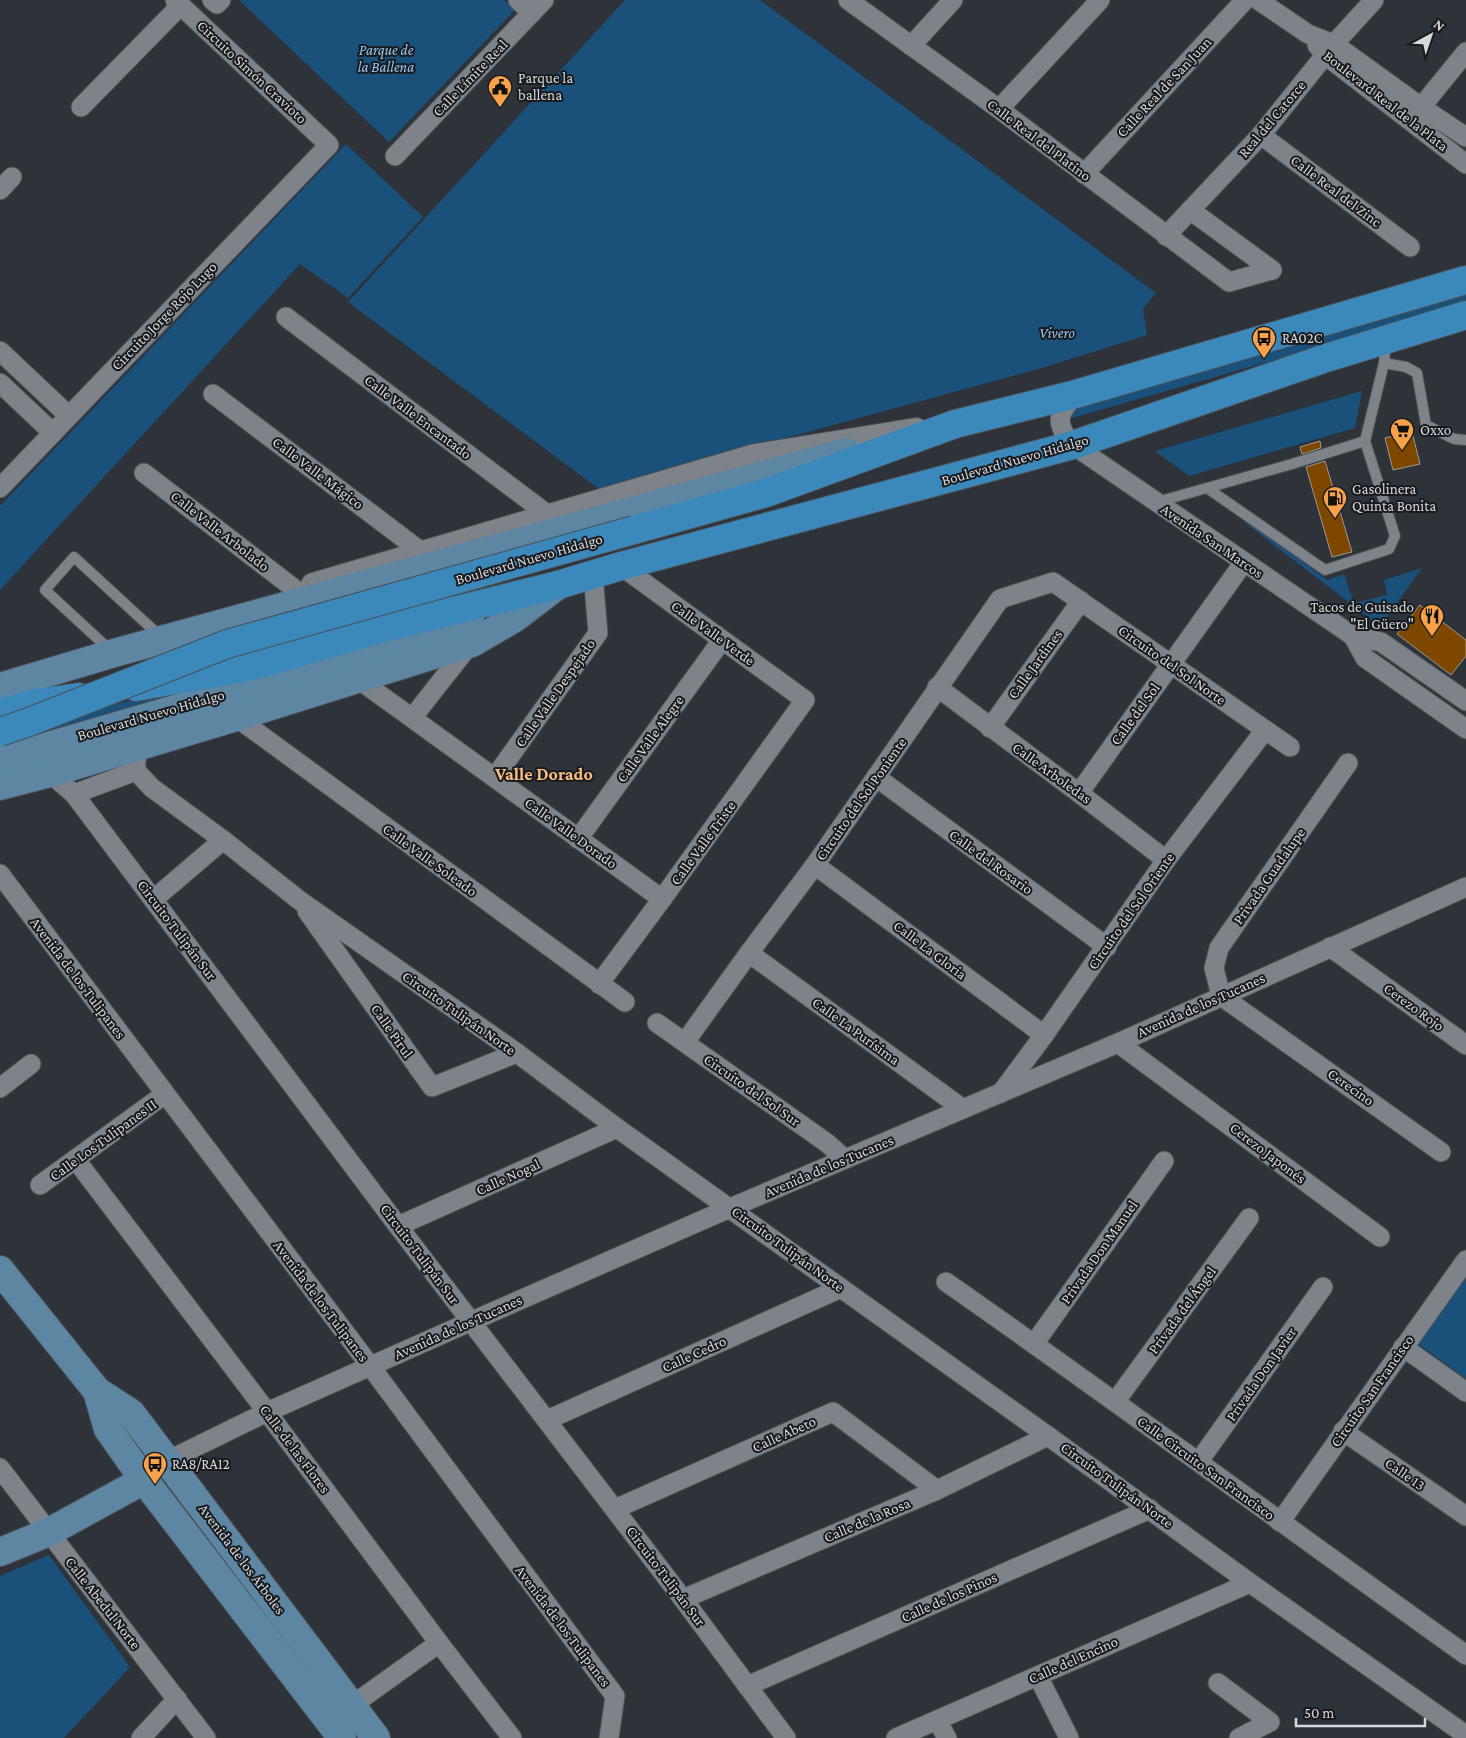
<svg xmlns="http://www.w3.org/2000/svg" width="1466" height="1738" font-family="'Crimson Pro',serif">
  <style>
    .green { fill: #19517b }
    .lines { fill: none; stroke-linecap: round; stroke-linejoin: round }
    .stream { stroke: #40596b; stroke-width: 5 }
    .building { fill: #7d4700; stroke: #a09993 }
    .service-casing { stroke: #4b5054; stroke-width: 12 }
    .minor-casing { stroke: #4b5054; stroke-width: 21 }
    .tertiary-casing { stroke: #4b5054; stroke-width: 26 }
    .secondary-casing { stroke: #4b5054; stroke-width: 30 }
    .primary-casing { stroke: #4b5054; stroke-width: 30 }
    .service { stroke: #7d8389; stroke-width: 10 }
    .minor { stroke: #7d8389; stroke-width: 19 }
    .tertiary { stroke: #7d8389; stroke-width: 24 }
    .secondary { stroke: #5c86a2; stroke-width: 28 }
    .primary { stroke: #3b88ba; stroke-width: 28 }
    .primary-bridge-casing { stroke: #4b5054; stroke-width: 30; stroke-linecap: butt }
    .primary-bridge { stroke: #3b88ba; stroke-width: 28 }
    .labels { text-anchor: middle; stroke-width: 4; stroke-linejoin: round; paint-order: stroke }
    .park-label { font-size: 15px; font-style: italic; fill: #94c5f0; stroke: #181a1d }
    .street-label { font-size: 15px; fill: #d5d9dc; stroke: #181a1d }
    .poi-label { font-size: 15px; fill: #d5d9dc; stroke: #181a1d; text-anchor: start }
    .quarter-label { font-size: 18px; font-weight: bold; fill: #f8bc84; stroke: #181a1d }
  </style>
  <rect width="100%" height="100%" fill="#2d3338"/>
  <!-- green -->
  <g class="green">
    <polygon points="239,0 504,0 515,10 389,142"/>
    <polygon points="625,0 760,0 1156,293 1143,309 1147,335 1045,367 599,489 348,302"/>
    <polygon points="346,144 423,217 348,298 300,264 0,590 0,506"/>
    <polygon points="1466,285 1466,305 1072,418 1068,416 1071,407"/>
    <polygon points="1362,391 1355,428 1189,476 1155,451"/>
    <polygon points="1250,521 1327,580 1344,574 1354,603 1387,595 1384,580 1422,568 1380,626 1244,522"/>
    <polygon points="239,681 0,752 0,727 25,720"/>
    <polygon points="1466,1275 1466,1379 1417,1343"/>
    <polygon points="49,1555 130,1667 64,1738 0,1738 0,1576"/>
  </g>
  <g class="lines">
    <!-- stream -->
    <g class="stream">
      <polyline points="126,1430 193,1522"/>
      <polyline points="352,1730 358,1738"/>
    </g>
  </g>
  <!-- building -->
  <g class="building">
    <polygon points="1412,432 1420,464 1393,470 1385,438"/>
    <polygon points="1320,441 1321,448 1302,454 1300,447"/>
    <polygon points="1325,461 1352,552 1332,557 1306,467"/>
    <polygon points="1420,605 1466,640 1466,656 1451,675 1397,634"/>
  </g>
  <g class="lines">
    <!-- service casing -->
    <g class="service-casing">
      <g id="service">
        <polyline points="1384,363 1406,367 1417,373 1426,425 1454,439 1466,440"/>
        <polyline points="1207,488 1325,570 1389,549 1395,536 1365,441"/>
        <polyline points="1157,502 1292,464 1365,441 1384,363 1386,342"/>
        <polyline points="111,651 45,590 74,557 161,637"/>
      </g>
    </g>
    <!-- minor casing -->
    <g class="minor-casing">
      <g id="minor">
        <polyline points="212,0 217,4 221,0"/>
        <polyline points="518,0 532,13"/>
        <polyline points="848,0 999,109 1229,282 1272,270"/>
        <polyline points="1258,0 1308,34 1334,44 1421,107 1466,137"/>
        <polyline points="1317,45 1325,55 1466,164"/>
        <polyline points="911,46 953,0"/>
        <polyline points="81,107 181,5"/>
        <polyline points="999,109 1100,0"/>
        <polyline points="1413,117 1466,52"/>
        <polyline points="1261,135 1410,247"/>
        <polyline points="395,156 544,0"/>
        <polyline points="1084,174 1245,0"/>
        <polyline points="0,190 12,177"/>
        <polyline points="1190,210 1272,270"/>
        <polyline points="1166,236 1261,135 1334,44 1374,0"/>
        <polyline points="286,317 551,517"/>
        <polyline points="0,351 69,416"/>
        <polyline points="0,383 53,433"/>
        <polyline points="213,394 423,553"/>
        <path d="M1076,394C1057,414 1054,423 1073,445L1353,636L1381,642L1466,701"/>
        <polyline points="144,473 296,590"/>
        <polyline points="0,488 329,145 175,0"/>
        <polyline points="1353,636 1365,658 1466,729"/>
        <polyline points="358,679 662,899"/>
        <polyline points="937,687 1079,793 1166,860"/>
        <polyline points="236,717 625,1002"/>
        <polyline points="412,718 471,643"/>
        <polyline points="990,728 1081,601"/>
        <polyline points="136,747 136,771 152,788 223,840 299,900 517,1053 617,1128 1048,1436 1250,1583 1466,1735"/>
        <polyline points="1348,763 1219,948 1214,968 1221,996 1441,1152"/>
        <polyline points="50,773 74,794 398,1226 683,1599 786,1738"/>
        <polyline points="495,777 598,633 593,574"/>
        <polyline points="876,777 1107,947"/>
        <polyline points="1079,793 1244,562"/>
        <polyline points="74,794 136,771"/>
        <polyline points="578,839 722,640"/>
        <polyline points="815,865 1044,1035"/>
        <polyline points="0,874 371,1367 615,1696 609,1738"/>
        <polyline points="154,899 223,840"/>
        <polyline points="307,911 432,1087 517,1053"/>
        <polyline points="1330,947 1466,1045"/>
        <polyline points="749,953 963,1109"/>
        <polyline points="599,984 662,899 805,700 621,566"/>
        <polyline points="657,1023 827,1143 845,1159"/>
        <polyline points="685,1042 749,953 815,865 1000,599 1053,582 1290,747"/>
        <polyline points="1118,1043 1380,1237"/>
        <polyline points="0,1088 31,1064"/>
        <polyline points="1001,1093 1044,1035 1166,860 1265,730"/>
        <polyline points="76,1160 267,1412 439,1643 512,1738"/>
        <polyline points="40,1185 165,1094"/>
        <polyline points="398,1226 617,1128"/>
        <path d="M946,1282C1121,1404 1292,1531 1466,1655"/>
        <polyline points="1034,1344 1164,1161"/>
        <polyline points="1403,1347 1466,1392"/>
        <polyline points="1115,1402 1249,1218"/>
        <polyline points="547,1420 841,1288"/>
        <polyline points="1343,1431 1466,1516"/>
        <polyline points="167,1461 267,1412 472,1321 730,1208 1118,1043 1466,887"/>
        <polyline points="1199,1461 1323,1287"/>
        <polyline points="0,1468 206,1738"/>
        <polyline points="615,1509 833,1412 937,1490"/>
        <polyline points="1280,1522 1466,1260"/>
        <polyline points="683,1599 937,1490 1048,1436"/>
        <polyline points="1038,1676 1069,1738"/>
        <polyline points="1218,1683 1270,1722 1239,1738"/>
        <polyline points="747,1686 1150,1509"/>
        <polyline points="351,1706 439,1643"/>
        <polyline points="937,1720 947,1738"/>
        <polyline points="141,1738 177,1699"/>
        <polyline points="896,1738 1250,1583"/>
      </g>
    </g>
    <!-- tertiary casing -->
    <g class="tertiary-casing">
      <polyline id="tertiary" points="313,585 755,456 916,430"/>
    </g>
    <!-- secondary casing -->
    <g class="secondary-casing">
      <g id="secondary">
        <polyline points="0,687 114,653 847,452"/>
        <polyline points="0,760 381,649 470,617"/>
        <polyline points="0,786 50,773 236,717 472,643 515,618 558,585"/>
        <polyline points="0,1270 97,1391 131,1413 376,1738"/>
        <polyline points="97,1391 108,1429 144,1480 342,1738"/>
        <polyline points="0,1552 49,1532 144,1480"/>
      </g>
    </g>
    <!-- primary casing -->
    <g class="primary-casing">
      <g id="primary">
        <polyline points="634,530 766,493 955,424 1076,394 1466,280"/>
        <polyline points="136,687 237,669 271,661 383,628 558,585 621,566 1073,445 1326,358 1466,315"/>
        <polyline points="0,713 36,703 79,697"/>
      </g>
    </g>
    <!-- service -->
    <use href="#service" class="service"/>
    <!-- minor -->
    <use href="#minor" class="minor"/>
    <!-- tertiary -->
    <use href="#tertiary" class="tertiary"/>
    <!-- secondary -->
    <use href="#secondary" class="secondary"/>
    <!-- primary -->
    <use href="#primary" class="primary"/>
    <!-- primary-bridge casing -->
    <g class="primary-bridge-casing">
      <polyline id="primary-bridge" points="0,732 29,722 227,644 634,530"/>
    </g>
    <!-- primary-bridge -->
    <use href="#primary-bridge" class="primary-bridge"/>
  </g>
  <!-- icons -->
  <defs>
    <g id="civic-pin" transform="scale(1.25)"><path d="M0 17L-7.5 6A9.5 9.5 0 1 1 7.5 6Z" fill="#f7a149" stroke="#181a1d"/><path d="M-.6-6.5H3V-4.5H.6V-3L4-1V1h2V6H-6V1h2V-1L-.6-3ZM-1.2 2.5V6h2.4V2.5Z" fill="#111"/></g>
    <g id="bus-pin" transform="scale(1.25)"><path d="M0 17L-7.5 6A9.5 9.5 0 1 1 7.5 6Z" fill="#f7a149" stroke="#181a1d"/><path d="M-5-6H5V4H4V6H2V4H-2V6H-4V4H-5ZM-3.5-4V0h7V-4ZM-3.5 1.2v1.5H-2V1.2ZM2 1.2v1.5H3.5V1.2Z" fill="#111"/></g>
    <g id="supermarket-pin" transform="scale(1.25)"><path d="M0 17L-7.5 6A9.5 9.5 0 1 1 7.5 6Z" fill="#f7a149" stroke="#181a1d"/><path d="M-6-5.5h2.5l.6 2H6L4.5 2H-2.5L-4.4-4H-6ZM-1.5 3.2a1.3 1.3 0 1 0 .1 0ZM3 3.2a1.3 1.3 0 1 0 .1 0Z" fill="#111"/></g>
    <g id="fuel-pin" transform="scale(1.25)"><path d="M0 17L-7.5 6A9.5 9.5 0 1 1 7.5 6Z" fill="#f7a149" stroke="#181a1d"/><path d="M-5.5-6h7V0h2V4h1.3V-2.5L3-4.5l.8-.8L6-3V5H2.5V1h-1V6h-7ZM-4.2-4.7v3.2H.2V-4.7Z" fill="#111"/></g>
    <g id="restaurant-pin" transform="scale(1.25)"><path d="M0 17L-7.5 6A9.5 9.5 0 1 1 7.5 6Z" fill="#f7a149" stroke="#181a1d"/><path d="M-5-6h1v4h1v-4h1v4h1v-4h1v5L-1.5 .5V6h-2V.5L-5-1ZM5-6V6H3V1.5H1.5Q1.5-4 5-6Z" fill="#111"/></g>
  </defs>
  <g fill-rule="evenodd">
    <use href="#civic-pin" x="500" y="87"/>
    <use href="#bus-pin" x="1264" y="338"/>
    <use href="#supermarket-pin" x="1402" y="430"/>
    <use href="#fuel-pin" x="1335" y="498"/>
    <use href="#restaurant-pin" x="1432" y="616"/>
    <use href="#bus-pin" x="155" y="1464"/>
  </g>
  <g class="labels">
    <!-- park labels -->
    <g class="park-label">
      <text x="386" y="55">Parque de<tspan x="386" dy="17">la Ballena</tspan></text>
      <text x="1057" y="338">Vivero</text>
    </g>
    <!-- street labels -->
    <g class="street-label">
      <text transform="translate(252 72) rotate(43)" y="5">Circuito Simón Cravioto</text>
      <text transform="translate(470 78) rotate(-46)" y="5">Calle Límite Real</text>
      <text transform="translate(1164 87) rotate(-47)" y="5">Calle Real de San Juan</text>
      <text transform="translate(1386 101) rotate(38)" y="5">Boulevard Real de la Plata</text>
      <text transform="translate(1272 119) rotate(-50)" y="5">Real del Catorce</text>
      <text transform="translate(1039 140) rotate(37)" y="5">Calle Real del Platino</text>
      <text transform="translate(1336 191) rotate(37)" y="5">Calle Real del Zinc</text>
      <text transform="translate(164 316) rotate(-46)" y="5">Circuito Jorge Rojo Lugo</text>
      <text transform="translate(418 417) rotate(37)" y="5">Calle Valle Encantado</text>
      <text transform="translate(1015 460) rotate(-16)" y="5">Boulevard Nuevo Hidalgo</text>
      <text transform="translate(318 473) rotate(37)" y="5">Calle Valle Mágico</text>
      <text transform="translate(220 531) rotate(38)" y="5">Calle Valle Arbolado</text>
      <text transform="translate(1212 541) rotate(34)" y="5">Avenida San Marcos</text>
      <text transform="translate(529 559) rotate(-16)" y="5">Boulevard Nuevo Hidalgo</text>
      <text transform="translate(713 633) rotate(36)" y="5">Calle Valle Verde</text>
      <text transform="translate(1035 664) rotate(-54)" y="5">Calle Jardines</text>
      <text transform="translate(1172 665) rotate(35)" y="5">Circuito del Sol Norte</text>
      <text transform="translate(555 693) rotate(-55)" y="5">Calle Valle Despejado</text>
      <text transform="translate(1135 714) rotate(-54)" y="5">Calle del Sol</text>
      <text transform="translate(151 715) rotate(-16)" y="5">Boulevard Nuevo Hidalgo</text>
      <text transform="translate(650 739) rotate(-54)" y="5">Calle Valle Alegre</text>
      <text transform="translate(1052 773) rotate(36)" y="5">Calle Arboledas</text>
      <text transform="translate(861 799) rotate(-55)" y="5">Circuito del Sol Poniente</text>
      <text transform="translate(571 833) rotate(36)" y="5">Calle Valle Dorado</text>
      <text transform="translate(703 843) rotate(-54)" y="5">Calle Valle Triste</text>
      <text transform="translate(430 860) rotate(36)" y="5">Calle Valle Soleado</text>
      <text transform="translate(991 862) rotate(36)" y="5">Calle del Rosario</text>
      <text transform="translate(1269 876) rotate(-55)" y="5">Privada Guadalupe</text>
      <text transform="translate(1131 911) rotate(-55)" y="5">Circuito del Sol Oriente</text>
      <text transform="translate(177 930) rotate(53)" y="5">Circuito Tulipán Sur</text>
      <text transform="translate(930 950) rotate(37)" y="5">Calle La Gloria</text>
      <text transform="translate(78 978) rotate(53)" y="5">Avenida de los Tulipanes</text>
      <text transform="translate(1201 1005) rotate(-24)" y="5">Avenida de los Tucanes</text>
      <text transform="translate(1414 1007) rotate(36)" y="5">Cerezo Rojo</text>
      <text transform="translate(459 1013) rotate(35)" y="5">Circuito Tulipán Norte</text>
      <text transform="translate(392 1031) rotate(55)" y="5">Calle Pirul</text>
      <text transform="translate(856 1031) rotate(36)" y="5">Calle La Purísima</text>
      <text transform="translate(1351 1087) rotate(35)" y="5">Cerecino</text>
      <text transform="translate(752 1090) rotate(35)" y="5">Circuito del Sol Sur</text>
      <text transform="translate(103 1140) rotate(-36)" y="5">Calle Los Tulipanes II</text>
      <text transform="translate(1268 1153) rotate(37)" y="5">Cerezo Japonés</text>
      <text transform="translate(829 1166) rotate(-23)" y="5">Avenida de los Tucanes</text>
      <text transform="translate(508 1177) rotate(-24)" y="5">Calle Nogal</text>
      <text transform="translate(788 1249) rotate(36)" y="5">Circuito Tulipán Norte</text>
      <text transform="translate(1099 1252) rotate(-55)" y="5">Privada Don Manuel</text>
      <text transform="translate(420 1254) rotate(53)" y="5">Circuito Tulipán Sur</text>
      <text transform="translate(321 1301) rotate(53)" y="5">Avenida de los Tulipanes</text>
      <text transform="translate(1182 1310) rotate(-54)" y="5">Privada del Ángel</text>
      <text transform="translate(458 1327) rotate(-24)" y="5">Avenida de los Tucanes</text>
      <text transform="translate(694 1354) rotate(-24)" y="5">Calle Cedro</text>
      <text transform="translate(1261 1374) rotate(-55)" y="5">Privada Don Javier</text>
      <text transform="translate(1372 1391) rotate(-55)" y="5">Circuito San Francisco</text>
      <text transform="translate(784 1434) rotate(-24)" y="5">Calle Abeto</text>
      <text transform="translate(295 1449) rotate(53)" y="5">Calle de las Flores</text>
      <text transform="translate(1206 1468) rotate(36)" y="5">Calle Circuito San Francisco</text>
      <text transform="translate(1405 1474) rotate(35)" y="5">Calle 13</text>
      <text transform="translate(1117 1485) rotate(36)" y="5">Circuito Tulipán Norte</text>
      <text transform="translate(867 1520) rotate(-23)" y="5">Calle de la Rosa</text>
      <text transform="translate(242 1559) rotate(53)" y="5">Avenida de los Árboles</text>
      <text transform="translate(666 1576) rotate(53)" y="5">Circuito Tulipán Sur</text>
      <text transform="translate(949 1597) rotate(-24)" y="5">Calle de los Pinos</text>
      <text transform="translate(103 1603) rotate(52)" y="5">Calle Abedul Norte</text>
      <text transform="translate(563 1626) rotate(53)" y="5">Avenida de los Tulipanes</text>
      <text transform="translate(1073 1660) rotate(-24)" y="5">Calle del Encino</text>
    </g>
    <!-- poi labels -->
    <g class="poi-label">
      <text x="518" y="83">Parque la<tspan x="518" dy="17">ballena</tspan></text>
      <text x="1282" y="343">RA02C</text>
      <text x="1420" y="435">Oxxo</text>
      <text x="1352" y="494">Gasolinera<tspan x="1352" dy="17">Quinta Bonita</tspan></text>
      <text x="1414" y="612" text-anchor="end">Tacos de Guisado<tspan x="1414" dy="17">"El Güero"</tspan></text>
      <text x="172" y="1469">RA8/RA12</text>
    </g>
    <!-- quarter labels -->
    <g class="quarter-label">
      <text x="544" y="780">Valle Dorado</text>
    </g>
  </g>
  <!-- north arrow -->
  <g transform="translate(1431 35) rotate(40)" stroke="#181a1d" stroke-width="4" paint-order="stroke">
  <path d="M0-4L9 19L0 12L-9 19Z" fill="#d5d9dc"/>
  <text y="-8" font-size="14" font-weight="bold" text-anchor="middle" fill="#d5d9dc">N</text>
  </g>
  <!-- scale -->
  <path d="M1296 1718v8h129v-8" fill="none" stroke="#d5d9dc" stroke-width="2.5"/>
  <text x="1304" y="1718" font-size="15" fill="#d5d9dc" stroke="#181a1d" stroke-width="4" paint-order="stroke">50 m</text>
</svg>
